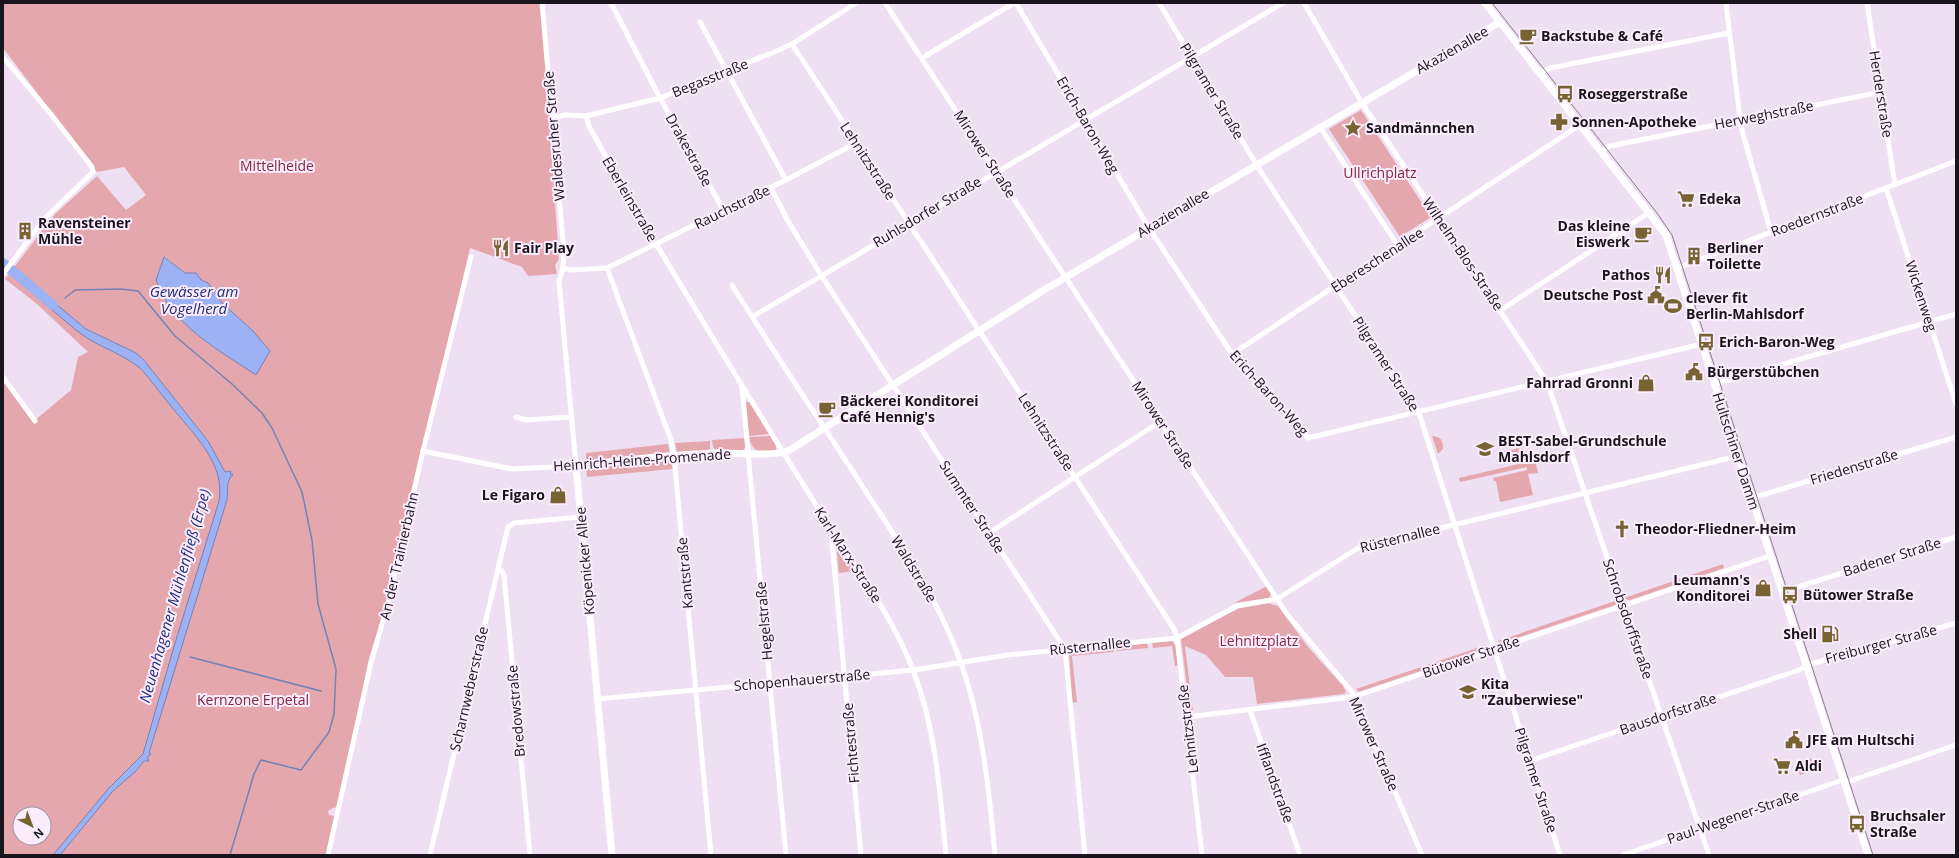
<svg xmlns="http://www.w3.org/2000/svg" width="1959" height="858" font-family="'Open Sans',sans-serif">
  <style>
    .green { fill: #e5a7ae; fill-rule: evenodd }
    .water { fill: #9cb2f5; stroke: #7583b4 }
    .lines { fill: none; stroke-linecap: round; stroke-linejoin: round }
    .stream { stroke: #7583b4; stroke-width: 1.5 }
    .river { stroke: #9cb2f5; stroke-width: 10 }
    .street { stroke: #fff; stroke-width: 5 }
    .secondary { stroke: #fff; stroke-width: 7 }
    .tram { stroke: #887e8b; stroke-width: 1 }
    .labels { text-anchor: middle; stroke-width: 4; stroke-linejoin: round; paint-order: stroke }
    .poi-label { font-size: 14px; font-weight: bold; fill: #1a151c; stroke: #fbedfe; text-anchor: start }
    .street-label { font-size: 14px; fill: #1a151c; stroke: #fbedfe }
    .park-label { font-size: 14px; fill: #85273d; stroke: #fbedfe }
    .water-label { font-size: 15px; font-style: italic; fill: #202f7a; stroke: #fbedfe }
  </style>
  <rect width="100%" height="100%" fill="#efdff3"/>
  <!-- green -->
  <g class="green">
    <path d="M3,3H544V44L559,259L555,265L557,274L528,276L522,267L470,248L387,602L369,658L338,807L333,808L328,811L329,815L335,816L326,855H3V379L34,421L71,390L78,357L88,352L37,304L5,279L55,214L97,176L126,210L146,195L124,167L97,172L3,48ZM165,257L185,273H196L201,280L208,283L222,303L253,331L200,337L178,316L161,295ZM20,814H44V838H20Z"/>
    <polygon points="1361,110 1431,217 1400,237 1329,129"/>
    <polygon points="746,402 750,402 769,434 749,436"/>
    <path d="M770,436L776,446V451C761,451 753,455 749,437Z"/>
    <path d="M1432,436C1441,436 1443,441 1443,449L1438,454Z"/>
    <polygon points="745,438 746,447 743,450 716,451 713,447 712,440"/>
    <polygon points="710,441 710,449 708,452 677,452 675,443"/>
    <polygon points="668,444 670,454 586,463 586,453"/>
    <polygon points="1519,448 1521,458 1505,462 1503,452"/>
    <polygon points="1535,460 1538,473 1528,474 1533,495 1500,502 1496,481 1494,481 1493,478 1527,470 1527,467 1460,482 1459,478"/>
    <polygon points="668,461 672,462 673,469 587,477 586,468"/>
    <polygon points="836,544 854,571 839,573"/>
    <polygon points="1723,564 1724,568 1630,600 1625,599 1622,595 1626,594 1627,597"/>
    <polygon points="1267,586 1271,594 1269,598 1234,603"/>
    <polygon points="1618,598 1619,602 1615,605 1499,644 1498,641 1615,601 1615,599"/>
    <polygon points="1267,603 1278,606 1308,647 1343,686 1346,692 1344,694 1257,704 1253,677 1225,677 1206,655 1185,646 1193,711 1190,712 1181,639 1239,608"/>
    <polygon points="1172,641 1176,646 1178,665 1175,666 1172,646 1153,648 1152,642"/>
    <polygon points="1147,643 1148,648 1117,651 1117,646"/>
    <polygon points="1486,645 1486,649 1361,691 1359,692 1356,689"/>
    <polygon points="1113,646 1114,652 1072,656 1077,702 1072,703 1069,652"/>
    <polygon points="1811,758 1815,770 1800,775 1796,762"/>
  </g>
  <!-- water -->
  <g class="water">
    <path d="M164,257L185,273H196L201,280L208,283L222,303L253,331L270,351L256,375C220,351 170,324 156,280Z"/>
    <path d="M44,296L50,299L86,329L136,353L143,359L208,441L225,472L231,471L230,474H232L233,475L231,476L228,483L227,500L149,753L151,754L147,757L149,761H144L136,771L113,791L60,855H53L109,788L143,754L175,643L219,501C226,463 192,433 170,405C160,393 151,380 141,369C124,355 105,349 87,338C70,327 56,312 40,300Z"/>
  </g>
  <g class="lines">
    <!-- stream -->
    <g class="stream">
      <polyline points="65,298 75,290 121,289 138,291 175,336 232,384 262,413 272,428 302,492 312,540 318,604 336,669 334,714 329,732 301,770 261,760 254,774 230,855"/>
      <polyline points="190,657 321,691"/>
    </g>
    <!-- river -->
    <polyline class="river" points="3,263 53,305"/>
    <!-- street -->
    <g class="street">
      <polyline points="611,3 660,98 724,211"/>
      <polyline points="885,3 1287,614 1352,692 1422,855"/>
      <polyline points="1016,3 1149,228 1232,354 1308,438 1702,344"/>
      <polyline points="1159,3 1256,164 1419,413 1560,855"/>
      <polyline points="1304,3 1362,103 1547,382 1709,855"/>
      <polyline points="1726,3 1741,127 1771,232"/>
      <polyline points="1867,3 1895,185"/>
      <polyline points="700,22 786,180"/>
      <polyline points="792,44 1174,629 1177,638 1202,855"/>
      <polyline points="3,57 50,113 92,167 93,172 45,218 3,274"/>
      <polyline points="922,58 1014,3"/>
      <polyline points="1540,73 1550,68 1729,33"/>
      <path d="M586,116L589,126L654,244L658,247C712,337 767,427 823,516C854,567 892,614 913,670C936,729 940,793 946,855"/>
      <polyline points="552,118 566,115 586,116 660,98 779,50 792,44 856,3"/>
      <polyline points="1320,127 1398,246"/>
      <polyline points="1602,151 1610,146 1881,92"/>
      <polyline points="771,188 788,221 821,275 1065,649 1085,855"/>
      <polyline points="1886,188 1956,404"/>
      <polyline points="563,268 571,270 607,268 786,180 856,143"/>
      <polyline points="607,268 671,440 674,456 711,855"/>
      <polyline points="1678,268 1956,161"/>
      <path d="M732,285C776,356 823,425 868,495C903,549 940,602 961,663C983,725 989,790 995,855"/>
      <polyline points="1501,310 1650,212"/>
      <polyline points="752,317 1283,3"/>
      <polyline points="1232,354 1580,125"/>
      <polyline points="3,377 35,421"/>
      <polyline points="1715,384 1956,314"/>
      <polyline points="742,388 786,855"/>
      <polyline points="516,417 526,420 571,417"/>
      <polyline points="423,451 512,469 576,466 559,281 563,268 564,252 542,3"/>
      <polyline points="1752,498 1956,437"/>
      <polyline points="989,533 1161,421"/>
      <polyline points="834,535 832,542 861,855"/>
      <polyline points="498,570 502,571 504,575 530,855"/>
      <polyline points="1782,592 1956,537"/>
      <polyline points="597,699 914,670 1008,655 1177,638 1237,606 1277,599 1358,548 1738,456"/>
      <polyline points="1250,710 1300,855"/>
      <polyline points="1187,717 1353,697 1770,556"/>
      <polyline points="1529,761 1799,670 1811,664 1956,623"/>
      <polyline points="1844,783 1956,745"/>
      <polyline points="328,855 371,663 388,603 423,451 471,257"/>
      <polyline points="430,855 508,527 514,523 580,517"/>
      <polyline points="1623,855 1843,780"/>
    </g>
    <!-- secondary -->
    <g class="secondary">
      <polyline points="1485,3 1666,235 1868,855"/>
      <path d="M612,855L576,466C622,460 668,455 714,453C737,452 767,457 788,451L1044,290L1500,22"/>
    </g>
    <!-- tram -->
    <polyline class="tram" points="1492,3 1657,213 1672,235 1873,855"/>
  </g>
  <!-- icons -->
  <defs>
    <g id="cafe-bare" transform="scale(1.38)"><path d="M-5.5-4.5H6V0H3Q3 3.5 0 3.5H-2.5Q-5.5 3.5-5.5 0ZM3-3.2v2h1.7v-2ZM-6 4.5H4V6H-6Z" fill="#786332" stroke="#fbedfe" stroke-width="2.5" paint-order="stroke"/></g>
    <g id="bus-bare" transform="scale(1.38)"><path d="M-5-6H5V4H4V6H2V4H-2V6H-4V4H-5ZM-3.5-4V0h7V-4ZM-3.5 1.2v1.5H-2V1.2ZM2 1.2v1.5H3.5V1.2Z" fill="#786332" stroke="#fbedfe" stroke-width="2.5" paint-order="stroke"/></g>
    <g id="pharmacy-bare" transform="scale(1.38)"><path d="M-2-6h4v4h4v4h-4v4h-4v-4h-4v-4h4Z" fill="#786332" stroke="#fbedfe" stroke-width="2.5" paint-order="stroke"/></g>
    <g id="sight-bare" transform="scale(1.38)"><path d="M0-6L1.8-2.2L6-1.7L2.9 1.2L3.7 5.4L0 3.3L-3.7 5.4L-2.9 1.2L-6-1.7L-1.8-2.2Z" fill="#786332" stroke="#fbedfe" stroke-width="2.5" paint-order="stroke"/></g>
    <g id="supermarket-bare" transform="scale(1.38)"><path d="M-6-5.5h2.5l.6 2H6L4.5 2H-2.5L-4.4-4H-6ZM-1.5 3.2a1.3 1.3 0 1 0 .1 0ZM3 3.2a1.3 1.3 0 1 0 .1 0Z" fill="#786332" stroke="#fbedfe" stroke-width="2.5" paint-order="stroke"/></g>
    <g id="building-bare" transform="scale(1.38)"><path d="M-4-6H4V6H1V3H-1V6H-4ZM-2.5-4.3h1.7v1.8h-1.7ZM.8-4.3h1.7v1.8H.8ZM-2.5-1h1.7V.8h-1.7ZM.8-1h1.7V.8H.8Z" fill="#786332" stroke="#fbedfe" stroke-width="2.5" paint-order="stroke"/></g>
    <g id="restaurant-bare" transform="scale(1.38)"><path d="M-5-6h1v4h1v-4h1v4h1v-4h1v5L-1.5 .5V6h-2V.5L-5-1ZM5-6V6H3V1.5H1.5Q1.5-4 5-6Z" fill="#786332" stroke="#fbedfe" stroke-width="2.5" paint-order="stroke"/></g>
    <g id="civic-bare" transform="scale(1.38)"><path d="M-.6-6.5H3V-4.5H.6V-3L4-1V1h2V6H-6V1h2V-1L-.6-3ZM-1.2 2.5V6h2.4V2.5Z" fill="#786332" stroke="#fbedfe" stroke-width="2.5" paint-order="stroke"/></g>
    <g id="stadium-bare" transform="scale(1.38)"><path d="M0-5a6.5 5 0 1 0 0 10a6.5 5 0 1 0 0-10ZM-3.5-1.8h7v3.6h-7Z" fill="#786332" stroke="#fbedfe" stroke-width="2.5" paint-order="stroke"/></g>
    <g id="shop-bare" transform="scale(1.38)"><path d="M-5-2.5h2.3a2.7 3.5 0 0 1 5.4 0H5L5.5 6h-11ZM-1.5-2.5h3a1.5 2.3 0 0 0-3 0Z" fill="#786332" stroke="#fbedfe" stroke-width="2.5" paint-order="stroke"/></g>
    <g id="school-bare" transform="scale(1.38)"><path d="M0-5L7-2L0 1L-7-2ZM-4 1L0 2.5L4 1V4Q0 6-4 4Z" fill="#786332" stroke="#fbedfe" stroke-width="2.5" paint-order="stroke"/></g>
    <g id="church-bare" transform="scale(1.38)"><path d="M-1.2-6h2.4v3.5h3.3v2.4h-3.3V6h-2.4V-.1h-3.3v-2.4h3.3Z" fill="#786332" stroke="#fbedfe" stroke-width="2.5" paint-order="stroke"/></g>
    <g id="fuel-bare" transform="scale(1.38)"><path d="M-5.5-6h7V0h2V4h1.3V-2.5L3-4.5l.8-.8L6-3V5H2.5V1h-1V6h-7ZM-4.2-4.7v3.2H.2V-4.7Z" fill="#786332" stroke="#fbedfe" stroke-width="2.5" paint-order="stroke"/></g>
  </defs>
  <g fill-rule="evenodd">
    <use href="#cafe-bare" x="1528" y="36"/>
    <use href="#bus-bare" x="1565" y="94"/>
    <use href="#pharmacy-bare" x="1559" y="122"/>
    <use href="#sight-bare" x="1353" y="128"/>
    <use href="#supermarket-bare" x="1686" y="199"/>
    <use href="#building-bare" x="25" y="231"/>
    <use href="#cafe-bare" x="1643" y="234"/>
    <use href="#restaurant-bare" x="501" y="248"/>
    <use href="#building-bare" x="1694" y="256"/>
    <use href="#restaurant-bare" x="1663" y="275"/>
    <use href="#civic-bare" x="1656" y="295"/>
    <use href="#stadium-bare" x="1673" y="306"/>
    <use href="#bus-bare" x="1706" y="342"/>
    <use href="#civic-bare" x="1694" y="372"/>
    <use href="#shop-bare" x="1646" y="383"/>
    <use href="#cafe-bare" x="827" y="409"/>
    <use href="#school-bare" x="1485" y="449"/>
    <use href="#shop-bare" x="558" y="495"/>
    <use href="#church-bare" x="1622" y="529"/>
    <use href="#shop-bare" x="1763" y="588"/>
    <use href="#bus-bare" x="1790" y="595"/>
    <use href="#fuel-bare" x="1830" y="634"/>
    <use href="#school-bare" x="1468" y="692"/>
    <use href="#civic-bare" x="1794" y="740"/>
    <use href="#supermarket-bare" x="1782" y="766"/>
    <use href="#bus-bare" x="1857" y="824"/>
  </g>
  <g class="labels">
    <!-- poi labels -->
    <g class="poi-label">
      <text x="1541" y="41">Backstube &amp; Café</text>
      <text x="1578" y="99">Roseggerstraße</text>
      <text x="1572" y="127">Sonnen-Apotheke</text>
      <text x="1366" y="133">Sandmännchen</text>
      <text x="1699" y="204">Edeka</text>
      <text x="38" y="228">Ravensteiner<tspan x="38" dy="16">Mühle</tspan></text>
      <text x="1630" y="231" text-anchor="end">Das kleine<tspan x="1630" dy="16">Eiswerk</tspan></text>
      <text x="514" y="253">Fair Play</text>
      <text x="1707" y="253">Berliner<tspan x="1707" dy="16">Toilette</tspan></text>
      <text x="1650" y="280" text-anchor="end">Pathos</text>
      <text x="1643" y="300" text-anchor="end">Deutsche Post</text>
      <text x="1686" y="303">clever fit<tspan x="1686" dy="16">Berlin-Mahlsdorf</tspan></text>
      <text x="1719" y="347">Erich-Baron-Weg</text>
      <text x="1707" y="377">Bürgerstübchen</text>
      <text x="1633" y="388" text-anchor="end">Fahrrad Gronni</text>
      <text x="840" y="406">Bäckerei Konditorei<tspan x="840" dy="16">Café Hennig's</tspan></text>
      <text x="1498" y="446">BEST-Sabel-Grundschule<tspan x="1498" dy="16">Mahlsdorf</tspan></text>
      <text x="545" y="500" text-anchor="end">Le Figaro</text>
      <text x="1635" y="534">Theodor-Fliedner-Heim</text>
      <text x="1750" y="585" text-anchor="end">Leumann's<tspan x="1750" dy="16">Konditorei</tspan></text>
      <text x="1803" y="600">Bütower Straße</text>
      <text x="1817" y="639" text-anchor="end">Shell</text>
      <text x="1481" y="689">Kita<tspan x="1481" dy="16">"Zauberwiese"</tspan></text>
      <text x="1807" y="745">JFE am Hultschi</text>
      <text x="1795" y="771">Aldi</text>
      <text x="1870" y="821">Bruchsaler<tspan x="1870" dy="16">Straße</tspan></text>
    </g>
    <!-- street labels -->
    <g class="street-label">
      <text transform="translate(1452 50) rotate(-30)" y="5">Akazienallee</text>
      <text transform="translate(710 78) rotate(-22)" y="5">Begasstraße</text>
      <text transform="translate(1212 91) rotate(59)" y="5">Pilgramer Straße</text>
      <text transform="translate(1881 94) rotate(81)" y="5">Herderstraße</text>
      <text transform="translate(1764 115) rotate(-11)" y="5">Herweghstraße</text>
      <text transform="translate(1088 125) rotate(60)" y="5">Erich-Baron-Weg</text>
      <text transform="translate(554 136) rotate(-95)" y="5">Waldesruher Straße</text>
      <text transform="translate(689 150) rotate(61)" y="5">Drakestraße</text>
      <text transform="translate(985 154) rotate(57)" y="5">Mirower Straße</text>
      <text transform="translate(868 161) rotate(57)" y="5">Lehnitzstraße</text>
      <text transform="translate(630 199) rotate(60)" y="5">Eberleinstraße</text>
      <text transform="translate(732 207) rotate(-26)" y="5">Rauchstraße</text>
      <text transform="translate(927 212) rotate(-31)" y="5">Ruhlsdorfer Straße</text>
      <text transform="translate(1173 213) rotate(-31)" y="5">Akazienallee</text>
      <text transform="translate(1817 215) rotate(-21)" y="5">Roedernstraße</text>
      <text transform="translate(1463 254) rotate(56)" y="5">Wilhelm-Blos-Straße</text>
      <text transform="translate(1377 260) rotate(-33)" y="5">Ebereschenallee</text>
      <text transform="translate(1921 296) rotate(72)" y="5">Wickenweg</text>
      <text transform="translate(1386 364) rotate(57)" y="5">Pilgramer Straße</text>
      <text transform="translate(1269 393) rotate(48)" y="5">Erich-Baron-Weg</text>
      <text transform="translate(1163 425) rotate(57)" y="5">Mirower Straße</text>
      <text transform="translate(1046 432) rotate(57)" y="5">Lehnitzstraße</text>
      <text transform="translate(1736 451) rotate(72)" y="5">Hultschiner Damm</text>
      <text transform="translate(642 460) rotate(-4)" y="5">Heinrich-Heine-Promenade</text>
      <text transform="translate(1854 467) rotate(-17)" y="5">Friedenstraße</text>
      <text transform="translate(972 507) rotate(57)" y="5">Summter Straße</text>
      <text transform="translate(1400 538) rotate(-14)" y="5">Rüsternallee</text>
      <text transform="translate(848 555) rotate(57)" y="5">Karl-Marx-Straße</text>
      <text transform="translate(399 556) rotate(-77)" y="5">An der Trainierbahn</text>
      <text transform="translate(1892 557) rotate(-17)" y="5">Badener Straße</text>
      <text transform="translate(585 561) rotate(-95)" y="5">Köpenicker Allee</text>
      <text transform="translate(914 569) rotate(59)" y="5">Waldstraße</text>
      <text transform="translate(685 573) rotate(-95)" y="5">Kantstraße</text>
      <text transform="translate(1628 619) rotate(71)" y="5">Schrobsdorffstraße</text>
      <text transform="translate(764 621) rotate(-95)" y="5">Hegelstraße</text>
      <text transform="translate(1881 644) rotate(-15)" y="5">Freiburger Straße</text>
      <text transform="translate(1090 646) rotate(-6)" y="5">Rüsternallee</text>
      <text transform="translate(1471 657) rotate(-19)" y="5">Bütower Straße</text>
      <text transform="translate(802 680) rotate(-5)" y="5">Schopenhauerstraße</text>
      <text transform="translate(469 689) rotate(-77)" y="5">Scharnweberstraße</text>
      <text transform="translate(516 711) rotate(-95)" y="5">Bredowstraße</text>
      <text transform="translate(1668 714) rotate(-19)" y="5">Bausdorfstraße</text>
      <text transform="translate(1188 729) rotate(-97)" y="5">Lehnitzstraße</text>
      <text transform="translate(851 743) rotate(-95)" y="5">Fichtestraße</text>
      <text transform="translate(1374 744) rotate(66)" y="5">Mirower Straße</text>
      <text transform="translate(1536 780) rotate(72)" y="5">Pilgramer Straße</text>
      <text transform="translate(1275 783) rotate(70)" y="5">Ifflandstraße</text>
      <text transform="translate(1733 817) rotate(-19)" y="5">Paul-Wegener-Straße</text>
    </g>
    <!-- park labels -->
    <g class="park-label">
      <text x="277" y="171">Mittelheide</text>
      <text x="1380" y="178">Ullrichplatz</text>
      <text x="1259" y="646">Lehnitzplatz</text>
      <text x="253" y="705">Kernzone Erpetal</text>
    </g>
    <!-- water labels -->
    <g class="water-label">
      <text x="194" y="297">Gewässer am<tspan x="194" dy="17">Vogelherd</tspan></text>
      <text transform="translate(175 596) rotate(-74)" y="5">Neuenhagener Mühlenfließ (Erpe)</text>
    </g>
  </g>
  <!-- border -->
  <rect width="1959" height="858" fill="none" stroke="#1a151c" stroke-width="8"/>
  <!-- north arrow -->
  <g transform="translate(32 826) rotate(138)"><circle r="19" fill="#fbedfe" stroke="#a197a4"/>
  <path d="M0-3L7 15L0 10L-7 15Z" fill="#786332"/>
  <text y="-6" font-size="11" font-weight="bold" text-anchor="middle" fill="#1a151c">N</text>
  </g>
</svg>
